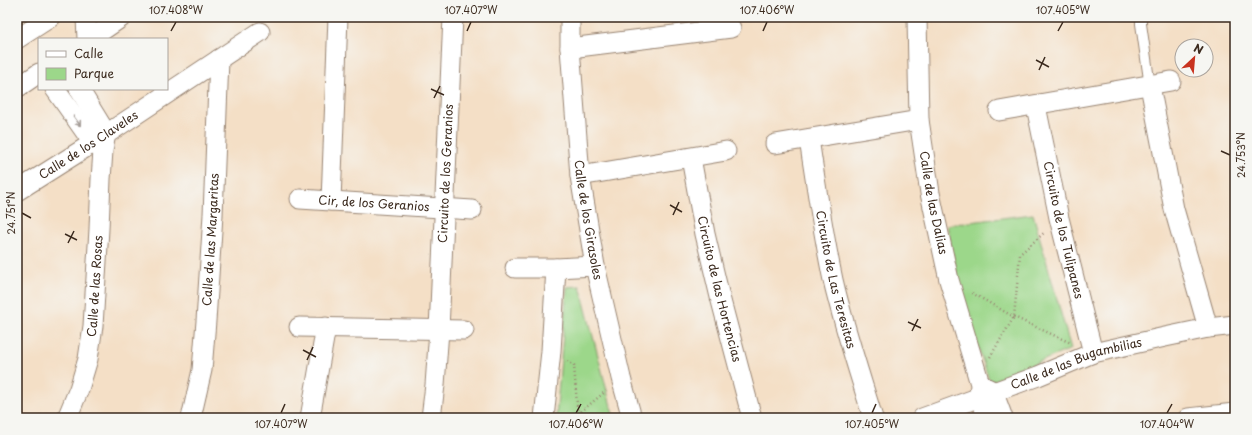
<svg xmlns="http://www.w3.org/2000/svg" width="1252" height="435" font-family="'Playpen Sans',sans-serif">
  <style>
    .green { fill: #9cd78a; stroke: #6c8054 }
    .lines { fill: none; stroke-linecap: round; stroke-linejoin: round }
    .service-casing { stroke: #988472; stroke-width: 12 }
    .minor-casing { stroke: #988472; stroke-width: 21 }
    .path { stroke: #988472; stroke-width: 2.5; stroke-dasharray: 1 3; stroke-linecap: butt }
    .service { stroke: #fff; stroke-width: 10 }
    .minor { stroke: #fff; stroke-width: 19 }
    .oneway { stroke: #a79f9a }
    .ticks { fill: none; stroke: #3b2a1e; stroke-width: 1.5 }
    .labels { text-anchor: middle; stroke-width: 4; stroke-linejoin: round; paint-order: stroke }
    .street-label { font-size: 12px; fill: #3b2a1e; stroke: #f6f6f2 }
    .neatline { fill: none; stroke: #3b2a1e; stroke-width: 1.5 }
    .ticks-label { font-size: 10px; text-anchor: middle; fill: #3b2a1e }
  </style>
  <rect width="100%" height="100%" fill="#f6f6f2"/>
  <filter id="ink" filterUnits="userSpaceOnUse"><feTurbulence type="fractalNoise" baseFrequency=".025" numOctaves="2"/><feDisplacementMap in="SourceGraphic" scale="8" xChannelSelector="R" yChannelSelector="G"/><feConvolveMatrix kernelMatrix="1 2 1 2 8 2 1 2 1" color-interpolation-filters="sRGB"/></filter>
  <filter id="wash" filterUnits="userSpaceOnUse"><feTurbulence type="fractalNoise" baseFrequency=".012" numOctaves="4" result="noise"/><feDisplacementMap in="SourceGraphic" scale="16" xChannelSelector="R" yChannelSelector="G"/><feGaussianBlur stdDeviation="0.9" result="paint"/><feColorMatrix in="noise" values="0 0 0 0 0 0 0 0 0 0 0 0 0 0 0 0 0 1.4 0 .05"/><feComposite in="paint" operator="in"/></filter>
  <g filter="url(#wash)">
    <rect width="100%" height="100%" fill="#f4dfc6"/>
    <!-- green -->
    <g class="green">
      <polygon points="1033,214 1071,349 990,382 962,300 947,225"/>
      <polygon points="580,286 614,418 556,418 567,287"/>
    </g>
  </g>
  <g filter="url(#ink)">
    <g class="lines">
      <!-- service casing -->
      <g class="service-casing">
        <polyline id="service" points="1141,17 1141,24 1150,86"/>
      </g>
      <!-- minor casing -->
      <g class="minor-casing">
        <g id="minor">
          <polyline points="86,17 87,39"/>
          <path id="s1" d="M570,17V48L580,176L595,266L621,378L632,418"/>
          <path id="s2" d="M917,17L919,120L930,193L949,280L980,384L979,396L987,418"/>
          <polyline points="17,39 51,17"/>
          <polyline points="90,39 122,17"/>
          <polyline points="570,48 731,28"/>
          <polyline points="1150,86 1174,209 1208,328"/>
          <polyline points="17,88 39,73"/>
          <polyline points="55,89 93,143 102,150"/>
          <path id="s3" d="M1036,106L1059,218L1093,353"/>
          <polyline points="999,111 1171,81"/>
          <path id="s4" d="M809,139C816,186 823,233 833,280C844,327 859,372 873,418"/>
          <polyline points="775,144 919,120"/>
          <path id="s5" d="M691,158L705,234L720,297L752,418"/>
          <polyline points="580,176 726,151"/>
          <path id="s6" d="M17,191L93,143L260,32"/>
          <path id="s7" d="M300,199L472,210"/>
          <polyline points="331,201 338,17"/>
          <polyline points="515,268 556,268 595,266"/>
          <polyline points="299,327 464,330"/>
          <polyline points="981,385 993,391 1003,418"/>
          <path id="s8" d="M67,418L79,389L88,359L93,326L99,229L101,179L103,151L106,133L79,89"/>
          <path id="s9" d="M191,418L202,370L206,321L213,215L219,59"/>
          <polyline points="310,418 326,327"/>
          <path id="s10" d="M431,418L435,385L439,330L453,17"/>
          <polyline points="544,418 551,351 556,268"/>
          <path id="s11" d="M922,418L1038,376L1093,353L1165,337L1208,328L1235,325"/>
          <polyline points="1188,418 1235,413"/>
        </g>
      </g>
      <!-- path -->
      <g class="path">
        <polyline points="972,293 1014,317 1071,343"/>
        <polyline points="990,357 1014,317 1020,254 1045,232"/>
        <polyline points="567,361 574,365 578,418"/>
        <polyline points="578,414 606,391"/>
      </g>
      <!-- service -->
      <use href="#service" class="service"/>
      <!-- minor -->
      <use href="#minor" class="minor"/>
    </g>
    <!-- one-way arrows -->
    <defs><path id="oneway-shaft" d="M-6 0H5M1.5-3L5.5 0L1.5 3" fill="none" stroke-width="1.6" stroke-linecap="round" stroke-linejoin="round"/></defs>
    <use class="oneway" href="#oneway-shaft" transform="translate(77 121) rotate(54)"/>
  </g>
  <!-- ticks -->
  <path class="ticks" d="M171,31L176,22M467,31L471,22M763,31L767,22M1058,31L1063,22M1036,60L1049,67M1039,70L1045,57M431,89L444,95M434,98L440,86M1221,151L1230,155M670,205L682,212M22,213L31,218M673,215L679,202M65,234L77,240M68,243L74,231M908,322L921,328M912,331L918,319M303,350L316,357M307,360L313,347M281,413L285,404M576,413L581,404M872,413L876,404M1167,413L1172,404"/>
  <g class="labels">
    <!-- street labels -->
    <g class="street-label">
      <text dy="4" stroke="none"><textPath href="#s6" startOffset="85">Calle de los Claveles</textPath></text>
      <text dy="4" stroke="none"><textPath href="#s10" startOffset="245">Circuito de los Geranios</textPath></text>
      <text dy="4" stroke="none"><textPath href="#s2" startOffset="187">Calle de las Dalias</textPath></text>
      <text dy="4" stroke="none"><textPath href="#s7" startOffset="74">Cir, de los Geranios</textPath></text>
      <text dy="4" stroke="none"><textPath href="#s1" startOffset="204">Calle de los Girasoles</textPath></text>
      <text dy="4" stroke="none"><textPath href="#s3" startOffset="127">Circuito de los Tulipanes</textPath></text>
      <text dy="4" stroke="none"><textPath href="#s9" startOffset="180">Calle de las Margaritas</textPath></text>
      <text dy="4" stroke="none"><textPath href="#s4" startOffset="143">Circuito de Las Teresitas</textPath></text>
      <text dy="4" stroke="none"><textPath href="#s8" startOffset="136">Calle de las Rosas</textPath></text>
      <text dy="4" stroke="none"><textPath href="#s5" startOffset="134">Circuito de las Hortencias</textPath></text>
      <text dy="4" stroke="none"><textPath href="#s11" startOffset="164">Calle de las Bugambilias</textPath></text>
    </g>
  </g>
  <!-- margin -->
  <rect width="1252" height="435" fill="none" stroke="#f6f6f2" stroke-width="44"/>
  <!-- legend -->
  <rect x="38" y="38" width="130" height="52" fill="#f6f6f2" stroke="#aba49d"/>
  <rect x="46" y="51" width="20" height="6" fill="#ffffff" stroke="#aba49d"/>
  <text x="74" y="58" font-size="12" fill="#3b2a1e">Calle</text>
  <rect x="46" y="68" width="20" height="12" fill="#9cd78a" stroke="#aba49d"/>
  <text x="74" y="78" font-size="12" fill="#3b2a1e">Parque</text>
  <!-- north arrow -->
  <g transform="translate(1194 58) rotate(26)"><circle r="19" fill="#f6f6f2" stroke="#aba49d"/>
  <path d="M0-3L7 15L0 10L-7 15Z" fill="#c8321e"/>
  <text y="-6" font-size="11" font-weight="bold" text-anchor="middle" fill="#3b2a1e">N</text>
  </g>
  <rect x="22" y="22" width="1208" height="391" class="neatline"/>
  <g class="ticks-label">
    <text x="176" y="14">107.408°W</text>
    <text x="471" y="14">107.407°W</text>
    <text x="767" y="14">107.406°W</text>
    <text x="1063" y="14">107.405°W</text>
    <text transform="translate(1241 155) rotate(-90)" y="4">24.753°N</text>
    <text transform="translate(11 213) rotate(-90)" y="4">24.751°N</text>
    <text x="281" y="428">107.407°W</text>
    <text x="576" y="428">107.406°W</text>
    <text x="872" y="428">107.405°W</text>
    <text x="1167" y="428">107.404°W</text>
  </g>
</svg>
